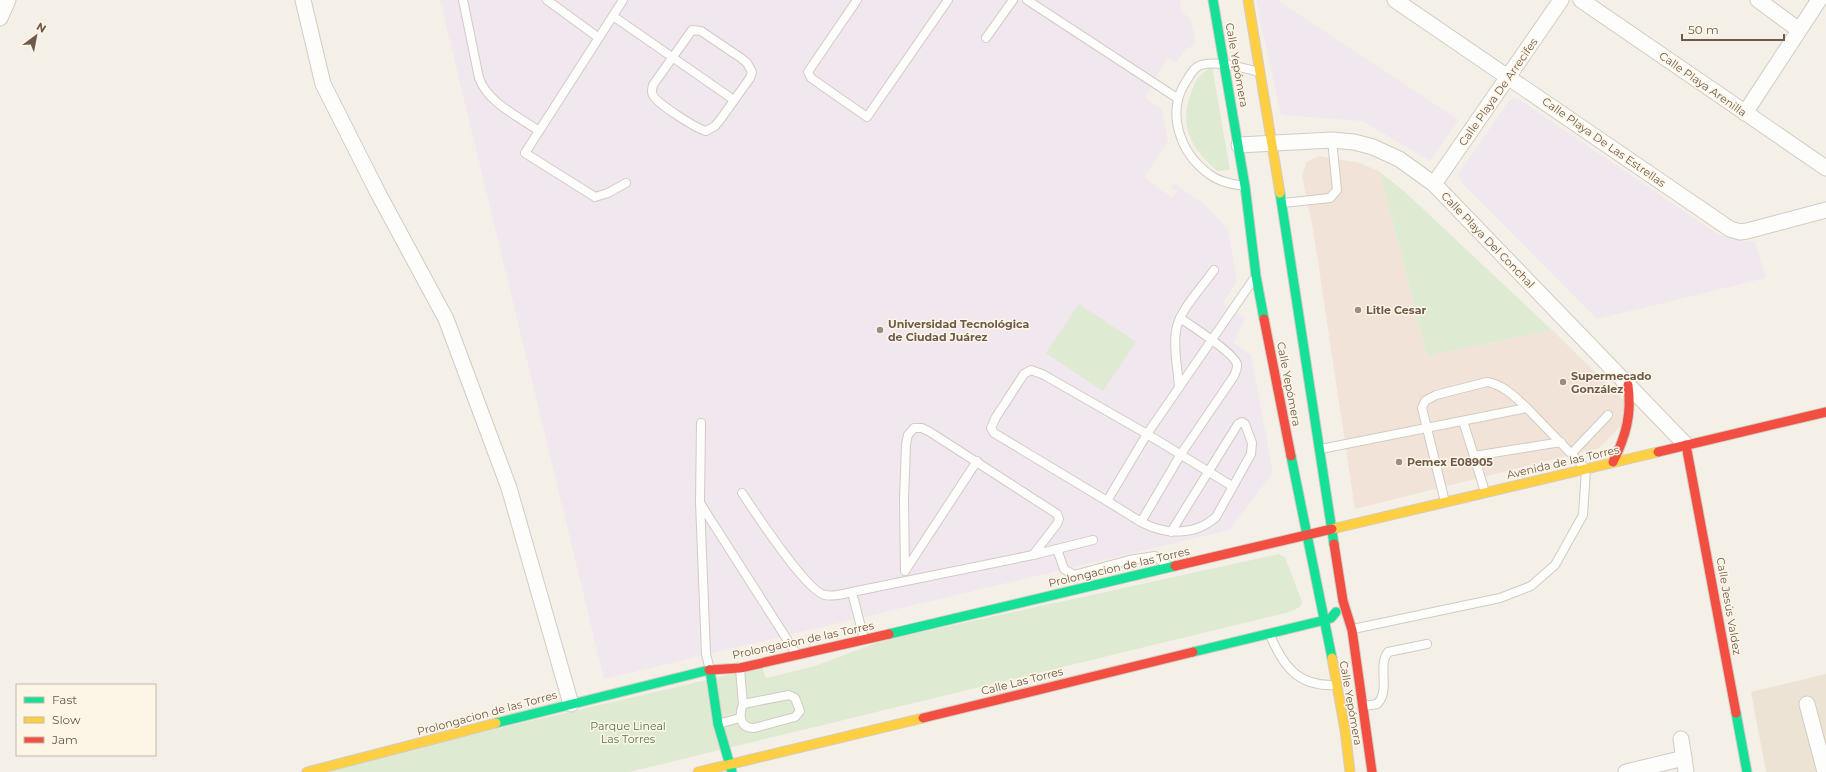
<svg xmlns="http://www.w3.org/2000/svg" width="1826" height="772" font-family="Montserrat,sans-serif">
  <style>
    .residential { fill: #ede3d5 }
    .commercial { fill: #f2e3d8 }
    .education { fill: #f1e7ef }
    .green { fill: #dfead3 }
    .lines { fill: none; stroke-linecap: round; stroke-linejoin: round }
    .lane-casing { stroke: #d2cbc3; stroke-width: 10 }
    .street-casing { stroke: #d2cbc3; stroke-width: 17 }
    .fast-casing { stroke: #d3cdc4; stroke-width: 11 }
    .slow-casing { stroke: #d3cdc4; stroke-width: 11 }
    .jam-casing { stroke: #d3cdc4; stroke-width: 11 }
    .lane { stroke: #fdfdfb; stroke-width: 8 }
    .street { stroke: #fdfdfb; stroke-width: 15 }
    .fast { stroke: #16e098; stroke-width: 9 }
    .slow { stroke: #ffcf43; stroke-width: 9 }
    .jam { stroke: #f24e42; stroke-width: 9 }
    .poi-dot { fill: #9d8e82; stroke: #fdf6e7; stroke-width: 1.5 }
    .labels { text-anchor: middle; stroke-width: 3; stroke-linejoin: round; paint-order: stroke }
    .street-label { font-size: 11px; fill: #6e5a4b; stroke: #fdf6e7 }
    .poi-label { font-size: 11px; font-weight: bold; fill: #6e5a4b; stroke: #fdf6e7; text-anchor: start }
    .park-label { font-size: 11px; fill: #527947; stroke: #fdf6e7 }
  </style>
  <rect width="100%" height="100%" fill="#f4f0e7"/>
  <!-- residential -->
  <polygon class="residential" points="1826,674 1826,772 1766,772 1751,692"/>
  <!-- commercial -->
  <polygon class="commercial" points="1319,156 1360,163 1380,172 1427,356 1552,330 1627,403 1626,421 1599,448 1355,509 1314,235 1302,176 1307,162"/>
  <!-- education -->
  <g class="education">
    <polygon points="440,0 1180,0 1181,10 1191,21 1195,39 1193,46 1186,49 1176,63 1167,58 1145,98 1162,109 1168,142 1144,177 1172,198 1177,191 1171,187 1174,183 1205,205 1228,229 1237,281 1223,302 1245,318 1234,343 1251,355 1273,473 1229,530 604,679"/>
    <polygon points="1256,0 1277,0 1459,120 1430,161 1362,121 1281,115"/>
    <polygon points="1513,98 1520,100 1719,235 1732,239 1755,242 1766,278 1597,319 1462,183 1458,174 1509,101"/>
  </g>
  <!-- green -->
  <g class="green">
    <path d="M1212,66L1230,170L1218,171C1192,151 1178,125 1191,93C1193,88 1195,82 1198,78C1201,74 1207,70 1212,66Z"/>
    <polygon points="1380,172 1405,192 1552,330 1427,356"/>
    <polygon points="1079,304 1136,342 1103,391 1046,353"/>
    <polygon points="1279,554 1285,557 1302,602 1300,607 1290,612 629,772 311,772 762,667 766,678 815,666 881,641"/>
  </g>
  <g class="lines">
    <!-- lane casing -->
    <g class="lane-casing">
      <g id="lane">
        <path d="M463,0L479,78C488,103 518,116 539,131"/>
        <polyline points="547,0 599,38"/>
        <polyline points="623,0 525,153 595,197 608,193 626,183"/>
        <polyline points="857,0 808,72 811,78 867,117 948,0"/>
        <polyline points="1027,0 1177,98"/>
        <polyline points="613,16 734,100"/>
        <path d="M692,30L701,31L741,58L747,63L752,72L750,78L720,120L715,126L706,131C697,129 656,103 653,95C651,92 652,89 653,85Z"/>
        <polyline points="986,38 1013,0"/>
        <path d="M1244,186C1232,184 1219,182 1209,174C1180,153 1165,112 1187,80C1190,75 1194,67 1201,65C1217,60 1243,68 1259,72"/>
        <polyline points="1283,203 1330,198 1337,190 1332,140"/>
        <polygon points="1031,370 1044,375 1147,434 1107,501 994,433 991,428 996,417 1024,374"/>
        <path d="M1179,387C1178,369 1173,349 1176,331C1178,312 1203,286 1214,270"/>
        <polyline points="1463,421 1474,456"/>
        <polyline points="701,423 700,502 706,654 710,670"/>
        <polyline points="1321,449 1527,408 1586,469 1583,515 1555,565 1531,586 1500,598 1353,629"/>
        <polyline points="1572,453 1608,415"/>
        <polyline points="1232,486 1147,434 1253,280"/>
        <polyline points="1485,492 1474,456 1561,442"/>
        <path d="M742,493C755,512 806,591 825,595C833,597 844,594 852,592"/>
        <path d="M1107,501L1141,522L1181,454L1234,376C1235,373 1238,368 1237,364C1234,353 1192,326 1180,318"/>
        <path d="M1445,502L1422,408L1425,401L1436,395L1487,382C1504,385 1515,397 1527,408"/>
        <polyline points="700,503 797,655"/>
        <path d="M1141,522C1165,535 1195,536 1216,517L1251,454L1252,443L1245,424L1242,422L1238,424L1171,532"/>
        <polyline points="1057,549 1064,569 1074,575 1129,560 1155,556 1167,565"/>
        <polyline points="905,571 904,500 906,444 908,435 914,428 922,428 930,432 1057,514 1059,519 1057,524 1033,555"/>
        <polyline points="905,571 977,461"/>
        <path d="M1270,635C1283,666 1298,687 1336,685"/>
        <polyline points="864,639 852,592 1033,555 1093,540"/>
        <polyline points="740,669 743,704"/>
        <path d="M789,695L795,698L800,711L795,717L754,728C739,728 739,715 743,704Z"/>
        <path d="M1364,706L1377,704C1391,691 1377,666 1388,652L1427,644"/>
        <polyline points="718,724 740,718"/>
      </g>
    </g>
    <!-- street casing -->
    <g class="street-casing">
      <g id="street">
        <polyline points="303,0 323,84 378,193 446,319 509,488 571,704"/>
        <polyline points="1395,0 1730,229 1740,232 1747,231 1826,210"/>
        <polyline points="1581,0 1826,168"/>
        <polyline points="1758,0 1799,30"/>
        <polyline points="0,18 8,0"/>
        <polyline points="1745,113 1819,0"/>
        <polyline points="1239,145 1332,140 1354,142 1373,147 1399,159 1434,184 1686,445"/>
        <polyline points="1434,184 1561,0"/>
        <polyline points="1807,704 1825,772"/>
        <polyline points="1681,739 1686,772"/>
        <polyline points="1626,772 1684,758"/>
      </g>
    </g>
    <!-- fast casing -->
    <g class="fast-casing">
      <g id="fast">
        <polyline points="1213,0 1245,186 1256,276 1264,319"/>
        <polyline points="1280,193 1334,544"/>
        <polyline points="1291,456 1332,658"/>
        <polyline points="889,634 1175,566"/>
        <polyline points="1193,652 1325,620 1331,618 1336,612"/>
        <polyline points="710,670 718,724 732,772"/>
        <polyline points="1736,713 1747,772"/>
        <polyline points="496,723 709,670"/>
      </g>
    </g>
    <!-- slow casing -->
    <g class="slow-casing">
      <g id="slow">
        <polyline points="1248,0 1280,193"/>
        <polyline points="1332,529 1658,452"/>
        <polyline points="1332,658 1345,730 1350,772"/>
        <polyline points="307,772 496,723"/>
        <polyline points="698,772 923,718"/>
      </g>
    </g>
    <!-- jam casing -->
    <g class="jam-casing">
      <g id="jam">
        <polyline points="1264,319 1291,456"/>
        <polyline points="1686,445 1736,713"/>
        <polyline points="1658,452 1826,412"/>
        <path d="M1613,462C1626,436 1632,414 1628,385"/>
        <polyline points="1334,544 1343,601 1352,630 1372,772"/>
        <polyline points="1175,566 1332,529"/>
        <polyline points="709,670 740,668 889,634"/>
        <polyline points="923,718 1193,652"/>
      </g>
    </g>
    <!-- lane -->
    <use href="#lane" class="lane"/>
    <!-- street -->
    <use href="#street" class="street"/>
    <!-- fast -->
    <use href="#fast" class="fast"/>
    <!-- slow -->
    <use href="#slow" class="slow"/>
    <!-- jam -->
    <use href="#jam" class="jam"/>
  </g>
  <!-- markers -->
  <g class="poi-dot">
    <circle cx="1358" cy="310" r="4"/>
    <circle cx="880" cy="330" r="4"/>
    <circle cx="1563" cy="382" r="4"/>
    <circle cx="1399" cy="462" r="4"/>
  </g>
  <g class="labels">
    <!-- street labels -->
    <g class="street-label">
      <text transform="translate(1237 65) rotate(80)" y="4">Calle Yepómera</text>
      <text transform="translate(1703 84) rotate(35)" y="4">Calle Playa Arenilla</text>
      <text transform="translate(1498 92) rotate(-55)" y="4">Calle Playa De Arrecifes</text>
      <text transform="translate(1604 142) rotate(35)" y="4">Calle Playa De Las Estrellas</text>
      <text transform="translate(1488 240) rotate(46)" y="4">Calle Playa Del Conchal</text>
      <text transform="translate(1289 384) rotate(79)" y="4">Calle Yepómera</text>
      <text transform="translate(1563 462) rotate(-13)" y="4">Avenida de las Torres</text>
      <text transform="translate(1119 567) rotate(-13)" y="4">Prolongacion de las Torres</text>
      <text transform="translate(1729 606) rotate(80)" y="4">Calle Jesús Valdez</text>
      <text transform="translate(803 640) rotate(-12)" y="4">Prolongacion de las Torres</text>
      <text transform="translate(1022 681) rotate(-14)" y="4">Calle Las Torres</text>
      <text transform="translate(1351 703) rotate(80)" y="4">Calle Yepómera</text>
      <text transform="translate(487 713) rotate(-15)" y="4">Prolongacion de las Torres</text>
    </g>
    <!-- poi labels -->
    <g class="poi-label">
      <text x="1366" y="314">Litle Cesar</text>
      <text x="888" y="328">Universidad Tecnológica<tspan x="888" dy="13">de Ciudad Juárez</tspan></text>
      <text x="1571" y="380">Supermecado<tspan x="1571" dy="13">González</tspan></text>
      <text x="1407" y="466">Pemex E08905</text>
    </g>
    <!-- park labels -->
    <g class="park-label">
      <text x="628" y="730">Parque Lineal<tspan x="628" dy="13">Las Torres</tspan></text>
    </g>
  </g>
  <!-- legend -->
  <rect x="16" y="684" width="140" height="72" fill="#fdf6e7" stroke="#c4b8a9"/>
  <rect x="24" y="697" width="20" height="6" fill="#16e098" stroke="#c4b8a9"/>
  <text x="52" y="704" font-size="12" fill="#6e5a4b">Fast</text>
  <rect x="24" y="717" width="20" height="6" fill="#ffcf43" stroke="#c4b8a9"/>
  <text x="52" y="724" font-size="12" fill="#6e5a4b">Slow</text>
  <rect x="24" y="737" width="20" height="6" fill="#f24e42" stroke="#c4b8a9"/>
  <text x="52" y="744" font-size="12" fill="#6e5a4b">Jam</text>
  <!-- north arrow -->
  <g transform="translate(36 36) rotate(32)" stroke="#fdf6e7" stroke-width="3" paint-order="stroke">
  <path d="M0-3L7 15L0 10L-7 15Z" fill="#6e5a4b"/>
  <text y="-6" font-size="11" font-weight="bold" text-anchor="middle" fill="#6e5a4b">N</text>
  </g>
  <!-- scale -->
  <path d="M1682 34v6h102v-6" fill="none" stroke="#6e5a4b" stroke-width="2"/>
  <text x="1688" y="34" font-size="12" fill="#6e5a4b" stroke="#fdf6e7" stroke-width="3" paint-order="stroke">50 m</text>
</svg>
